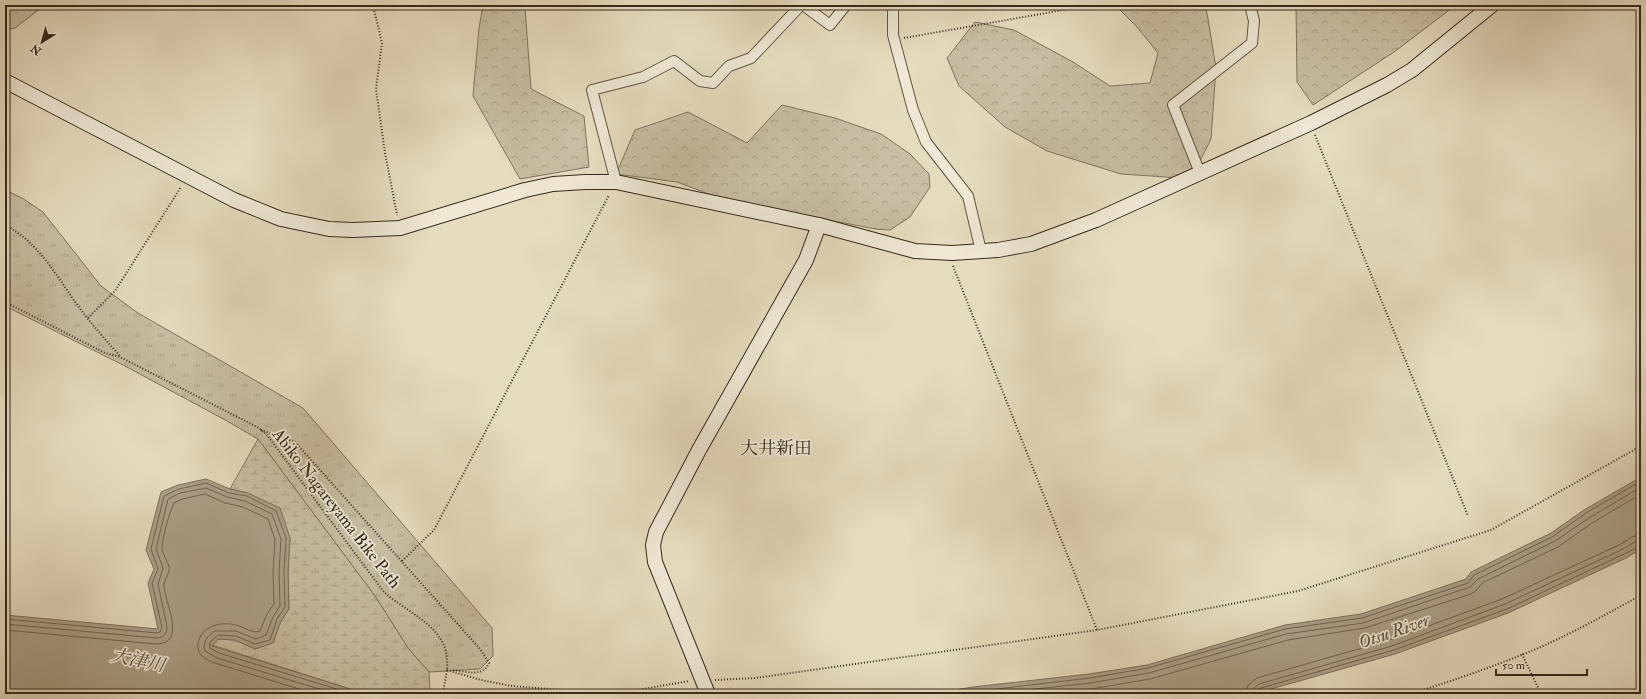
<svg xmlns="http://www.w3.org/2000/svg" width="1646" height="699" font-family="'IM FELL Double Pica','Noto Serif JP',serif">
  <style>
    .grass { fill: url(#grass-tufts); stroke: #7e745e }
    .forest { fill: url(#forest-crowns); stroke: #7e745e }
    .wetland { fill: url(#wetland-marsh); stroke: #7e745e }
    .water { fill: #aa9f87; stroke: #7c705b }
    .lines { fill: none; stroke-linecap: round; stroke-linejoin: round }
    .shore { stroke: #706450; stroke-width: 1 }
    .street-casing { stroke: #625643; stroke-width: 12 }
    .secondary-casing { stroke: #362a1a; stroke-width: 16 }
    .path { stroke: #362a1a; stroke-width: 2; stroke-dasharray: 1 2; stroke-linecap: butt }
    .street { stroke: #eee8d5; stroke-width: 10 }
    .secondary { stroke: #eee8d5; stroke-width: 14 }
    .labels { text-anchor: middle; stroke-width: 3.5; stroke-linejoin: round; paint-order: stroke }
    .street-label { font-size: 17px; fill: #362a1a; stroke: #eee8d5 }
    .neighbourhood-label { font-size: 18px; fill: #362a1a; stroke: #eee8d5 }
    .water-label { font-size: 18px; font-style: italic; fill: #594d3b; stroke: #eee8d5 }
  </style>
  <defs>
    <pattern id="grass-tufts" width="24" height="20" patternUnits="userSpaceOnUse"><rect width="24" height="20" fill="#c7bea3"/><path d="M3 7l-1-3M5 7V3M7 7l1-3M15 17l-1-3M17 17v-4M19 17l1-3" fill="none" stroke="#aca38c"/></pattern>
    <pattern id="forest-crowns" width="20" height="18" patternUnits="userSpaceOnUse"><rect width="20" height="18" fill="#c7bea3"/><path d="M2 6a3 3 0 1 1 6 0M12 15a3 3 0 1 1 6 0" fill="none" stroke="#aca38c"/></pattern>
    <pattern id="wetland-marsh" width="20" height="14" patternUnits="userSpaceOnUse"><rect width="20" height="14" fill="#c7bea3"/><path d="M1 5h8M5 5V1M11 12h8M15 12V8" fill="none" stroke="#aca38c"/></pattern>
  </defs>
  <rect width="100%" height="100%" fill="#e5dcbf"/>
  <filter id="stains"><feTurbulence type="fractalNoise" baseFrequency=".005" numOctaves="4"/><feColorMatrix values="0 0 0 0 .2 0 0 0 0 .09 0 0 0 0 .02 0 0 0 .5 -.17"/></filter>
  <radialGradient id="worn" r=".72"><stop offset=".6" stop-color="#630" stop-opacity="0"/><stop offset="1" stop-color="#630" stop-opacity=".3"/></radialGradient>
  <!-- grass -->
  <polygon class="grass" points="5,190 22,198 43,212 101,286 138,313 303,408 492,628 493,656 480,669 429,672 408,648 375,596 258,439 227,421 125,366 5,306"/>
  <!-- forest -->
  <g class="forest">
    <polygon points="5,5 45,5 15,28 5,30"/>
    <polygon points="483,5 527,5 525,8 531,89 584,116 589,167 520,179 473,96 479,28"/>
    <polygon points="1115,5 1204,5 1207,13 1216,68 1211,139 1199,163 1181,178 1121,174 1047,151 1005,127 959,86 947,58 975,22 1014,30 1073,62 1110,86 1150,83 1158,53 1137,27"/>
    <polygon points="1296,5 1456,5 1394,52 1313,105 1297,82"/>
    <polygon points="782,105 835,118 881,134 910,154 929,174 930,187 910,217 890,230 875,229 722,199 677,182 616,174 635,130 688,112 747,143"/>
  </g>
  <!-- wetland -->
  <polygon class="wetland" points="258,439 375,596 408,648 429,672 430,694 366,694 212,645 218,639 235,640 255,649 272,643 281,621 289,609 288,572 290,538 248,493 230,489"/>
  <!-- water -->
  <g class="water">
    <polygon points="1641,477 1641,549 1626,558 1508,613 1395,654 1253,694 929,694 973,687 1089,674 1147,665 1285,625 1361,614 1466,579 1471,572 1551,533 1584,510"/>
    <polygon points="206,479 230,489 248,493 280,508 290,538 288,572 289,609 281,621 273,643 255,649 235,640 218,639 212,646 366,694 5,694 5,615 158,629 148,583 154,569 146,550 161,492 178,485"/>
  </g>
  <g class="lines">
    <!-- shore -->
    <g class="shore">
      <polyline points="5,619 157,633 160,632 162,628 152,583 158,569 151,549 164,496 179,489 206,483 229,493 247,496 276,511 286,538 284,572 285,607 277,619 270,640 255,644 236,636 218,635 210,642 210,648 219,653 353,694"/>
      <path d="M5,624L156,638C163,638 167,634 167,627L158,584L163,568L156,549L168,499L180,493L206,488L227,497L245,501L272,514L281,539L279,572L280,606L273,617L266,635L256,639L236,631H215C208,635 202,642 205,651L217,658L336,694"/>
      <path d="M5,630L156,644C188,644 164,601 164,585C164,579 170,574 169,567C168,561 162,554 162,547C163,535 169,514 174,503L182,499L205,494L225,503L243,507L268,519L275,540L273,572L274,604L267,614L260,631C253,634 246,628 239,626C225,621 204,624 199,640C197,644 198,648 199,652C202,658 209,661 215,663L315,694"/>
      <polyline points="954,694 1090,678 1148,668 1285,629 1362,618 1468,583 1474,575 1552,537 1586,513 1641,481"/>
      <polyline points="990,694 1090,683 1149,673 1286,634 1363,623 1470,587 1478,579 1555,541 1589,518 1641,487"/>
      <polyline points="1047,694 1091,689 1150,679 1288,640 1365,628 1471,594 1477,590 1482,583 1558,547 1592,523 1641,494"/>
      <polyline points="1246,694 1248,685 1257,678 1390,640 1502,599 1619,545 1634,536 1641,535"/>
      <polyline points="1252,694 1254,688 1259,684 1392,646 1505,604 1621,550 1635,542 1641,541"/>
      <polyline points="1257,694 1258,690 1261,688 1394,650 1507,609 1641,546"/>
    </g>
    <!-- street casing -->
    <g class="street-casing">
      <g id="street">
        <polyline points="803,5 830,25 846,5"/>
        <polyline points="893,5 893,35 913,110 926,142 968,196 981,251"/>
        <polyline points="1200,173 1173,105 1252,43 1254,21 1250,5"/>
        <polyline points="616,182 592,90 643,77 674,61 700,81 713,83 729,66 751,58 801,5"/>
      </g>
    </g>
    <!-- secondary casing -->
    <g class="secondary-casing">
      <g id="secondary">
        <polyline points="5,81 234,200 281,219 329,229 353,230 400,228 525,190 553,184 585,182 616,182 819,225 915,251 952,253 998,250 1031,244 1096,220 1311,123 1387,85 1412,70 1492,5"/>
        <polyline points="708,694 655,562 653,545 656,532 699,450 806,260 819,225"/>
      </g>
    </g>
    <!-- path -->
    <g class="path">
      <polyline points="373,5 382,43 376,89 385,153 397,215"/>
      <polyline points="904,38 1092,5"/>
      <polyline points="1315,135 1468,516"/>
      <path d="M5,225C44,245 61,286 88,319C98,331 109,344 120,356"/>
      <polyline points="953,266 1097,630"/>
      <path d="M5,302L105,353L120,357L259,428L267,435L383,591C405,612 447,626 447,661C448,672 444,683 443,694"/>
      <polyline points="88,318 115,291 181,187"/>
      <path d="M261,430L295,442L480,649L489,663C483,678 466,671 453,670"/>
      <polyline points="402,561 434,530 609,195"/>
      <polyline points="1522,654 1541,694"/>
      <polyline points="447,670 481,680 512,686 586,692 626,692 689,681"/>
      <polyline points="715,680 755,678 1097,630 1298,591 1491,530 1641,446"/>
      <path d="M1410,694C1455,680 1499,665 1543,646C1576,631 1609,613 1641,595"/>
    </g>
    <!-- street -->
    <use href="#street" class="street"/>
    <!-- secondary -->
    <use href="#secondary" class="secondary"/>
  </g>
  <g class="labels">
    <!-- street labels -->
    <g class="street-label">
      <text transform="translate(337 508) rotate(52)" y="6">Abiko Nagareyama Bike Path</text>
    </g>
    <!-- neighbourhood labels -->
    <g class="neighbourhood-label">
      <text x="776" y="454">大井新田</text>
    </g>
    <!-- water labels -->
    <g class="water-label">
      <text transform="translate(1394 631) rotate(-19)" y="6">Otsu River</text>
      <text transform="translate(138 660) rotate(12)" y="6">大津川</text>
    </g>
  </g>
  <!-- margin -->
  <rect width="1646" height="699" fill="none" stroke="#e5dcbf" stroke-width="20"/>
  <rect x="6" y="6" width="1634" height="687" fill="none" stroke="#362a1a" stroke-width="2"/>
  <rect x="10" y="10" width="1626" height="679" fill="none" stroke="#362a1a"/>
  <!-- north arrow -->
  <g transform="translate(42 42) rotate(217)" stroke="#eee8d5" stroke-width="3" paint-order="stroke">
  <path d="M0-3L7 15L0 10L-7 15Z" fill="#362a1a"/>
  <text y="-6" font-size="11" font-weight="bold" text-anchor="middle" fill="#362a1a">N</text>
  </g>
  <!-- scale -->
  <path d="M1496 669v6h91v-6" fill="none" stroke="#362a1a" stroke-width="2"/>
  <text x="1502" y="669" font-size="12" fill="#362a1a" stroke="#eee8d5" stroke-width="3" paint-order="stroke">50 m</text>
  <rect width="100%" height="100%" filter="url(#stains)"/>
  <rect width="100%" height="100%" fill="url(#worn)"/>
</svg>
